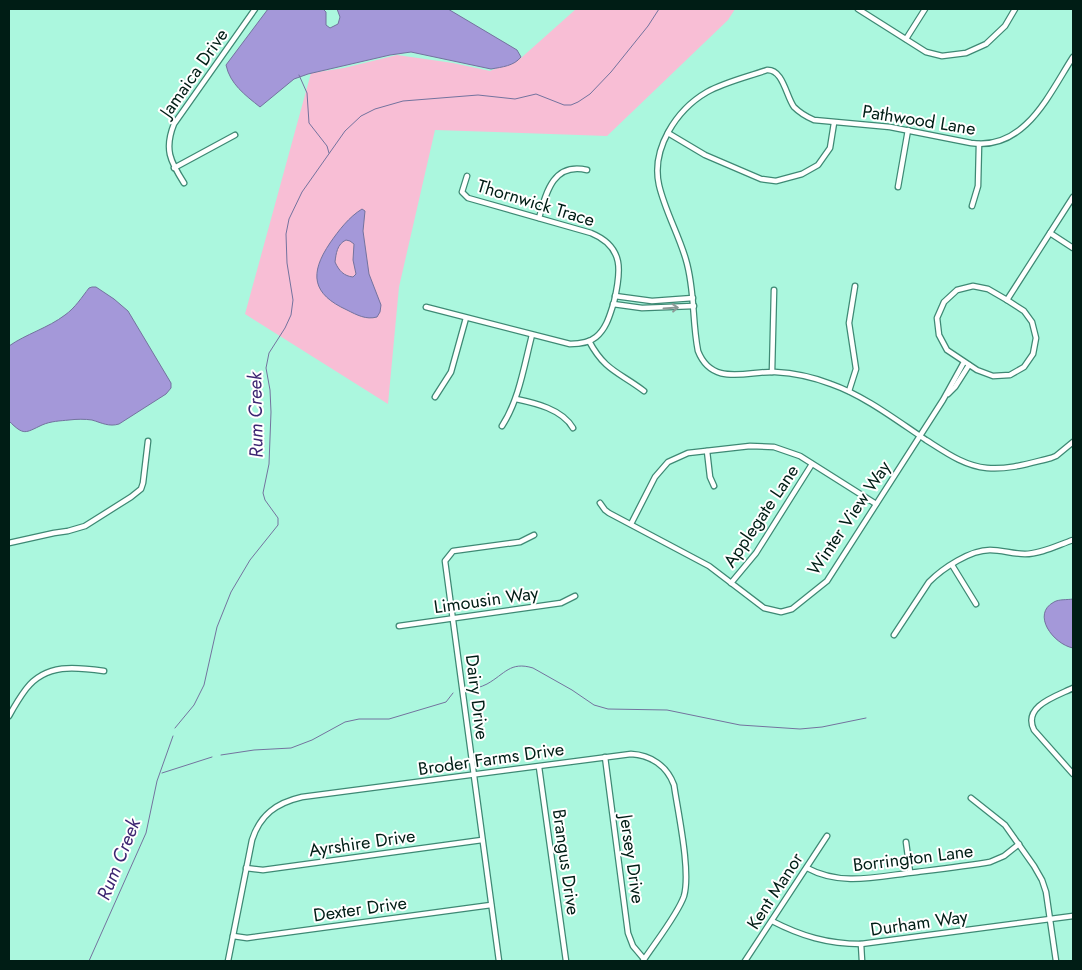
<svg xmlns="http://www.w3.org/2000/svg" width="1082" height="970" font-family="Jost,sans-serif">
  <style>
    .green { fill: #f8bed5 }
    .water { fill: #a498d9; stroke: #73739e; fill-rule: evenodd }
    .lines { fill: none; stroke-linecap: round; stroke-linejoin: round }
    .stream { stroke: #73739e; stroke-width: 1 }
    .minor-casing { stroke: #3e8974; stroke-width: 7 }
    .minor { stroke: #fff; stroke-width: 4.5 }
    .oneway { stroke: #8c9996 }
    .labels { text-anchor: middle; stroke-width: 4; stroke-linejoin: round; paint-order: stroke }
    .street-label { font-size: 18px; fill: #001d15; stroke: #fff }
    .water-label { font-size: 19px; font-style: italic; fill: #3d2672; stroke: #fff }
  </style>
  <rect width="100%" height="100%" fill="#abf7de"/>
  <!-- green -->
  <polygon class="green" points="576,9 735,9 728,20 607,136 435,130 399,287 388,404 245,314 311,73 344,68 397,55 453,63 490,71 521,58"/>
  <!-- water -->
  <g class="water">
    <path d="M268,9H323L326,12V25L330,28L338,24L340,17L337,9H448L517,50L521,57C514,66 502,67 491,69L411,52L390,55L308,74L294,79L260,107C245,95 230,84 226,65Z"/>
    <path d="M362,209L365,211L363,231L369,274L381,305L380,312L377,317C366,320 357,315 347,310C312,294 309,274 330,243C339,230 349,217 362,209ZM346,240L350,241L354,244L353,260L356,274L353,277C344,276 339,271 335,262C336,254 337,244 346,240Z"/>
    <path d="M92,287H96L114,299L128,311L171,383V388L166,394L119,424C109,427 102,423 92,420C85,419 77,419 69,420C60,421 51,421 42,425C25,433 24,436 9,421V346C26,334 48,328 65,315C75,308 82,297 89,288Z"/>
    <path d="M1073,599V648C1053,644 1031,614 1054,602C1059,599 1067,600 1073,599Z"/>
  </g>
  <g class="lines">
    <!-- stream -->
    <g class="stream">
      <polyline points="299,75 307,93 309,123 327,146 329,153"/>
      <path d="M468,691C474,689 481,687 487,684C505,674 510,661 533,668L572,690L594,705L608,709L667,710L740,725L800,729L822,727L866,718"/>
      <polyline points="175,728 194,705 204,685 217,627 231,592 250,560 278,525 278,518 265,500 263,493 269,464 271,412 270,390 266,368 269,353 285,328 291,315 293,300 287,263 286,234 289,219 302,192 345,131 361,116 375,109 403,101 478,95 515,99 536,94 564,105 571,105 578,102 590,94 611,72 648,26 659,9"/>
      <polyline points="221,755 254,750 291,748 312,740 345,722 359,719 389,719 446,702 453,693"/>
      <polyline points="162,773 212,757"/>
      <polyline points="89,961 146,833 157,781 173,736"/>
    </g>
    <!-- minor casing -->
    <g class="minor-casing">
      <g id="minor">
        <polyline points="858,9 926,52 942,56 966,53 986,44 1005,26 1015,9"/>
        <polyline points="906,39 925,9"/>
        <path d="M1073,57C1049,94 1025,151 971,143L890,127L814,120C807,117 800,113 794,107C786,96 783,69 767,70C747,77 725,82 707,92C676,110 651,149 659,185C665,211 679,235 686,260C695,290 692,321 698,351C712,387 747,371 775,372C794,373 813,377 831,384C865,396 896,420 926,440C945,452 964,466 987,468C1009,470 1030,463 1051,458L1056,456L1073,442"/>
        <polyline points="668,133 705,155 761,179 776,181 802,174 818,165 830,148 834,123"/>
        <polyline points="174,168 235,135"/>
        <path d="M184,183C170,161 164,149 174,124L255,9"/>
        <polyline points="898,187 908,130"/>
        <polyline points="972,206 978,186 979,144"/>
        <path d="M539,218C546,193 553,162 587,170"/>
        <polyline points="1050,233 1073,248"/>
        <polygon points="973,286 988,289 1007,300 1024,311 1032,322 1036,338 1033,354 1024,367 1010,375 993,376 977,370 947,350 939,335 937,318 944,302 957,290"/>
        <polyline points="615,296 652,301 693,298"/>
        <polyline points="1007,300 1073,197"/>
        <polyline points="613,304 642,308 694,306"/>
        <path d="M426,307L570,344C579,344 589,343 596,337C607,328 610,314 614,302C621,272 625,247 591,233L468,198L462,192L467,176"/>
        <path d="M589,341C605,371 619,372 644,391"/>
        <polyline points="772,372 774,290"/>
        <polyline points="849,391 856,369 849,323 855,286"/>
        <polyline points="948,394 955,387 969,365"/>
        <polyline points="435,397 451,372 466,318"/>
        <path d="M516,399C535,403 562,409 573,428"/>
        <path d="M502,426C519,400 524,366 532,335"/>
        <polyline points="707,451 710,477 714,486"/>
        <polyline points="600,503 605,510 609,513 709,566 764,608 781,612 792,609 827,581 943,400 964,362"/>
        <polyline points="631,524 655,477 668,462 688,453 750,446 774,447 800,456 876,504"/>
        <polyline points="9,543 54,533 68,531 85,526 131,497 141,489 143,483 148,441"/>
        <polyline points="952,565 976,604"/>
        <polyline points="731,583 756,553 812,464"/>
        <polyline points="399,626 561,603 575,596"/>
        <path d="M894,635L929,582C943,568 970,550 990,550C1002,550 1013,554 1025,554C1041,554 1058,545 1073,540"/>
        <path d="M1073,688C1057,696 1022,706 1034,730L1073,774"/>
        <path d="M9,716C14,707 20,697 26,689C46,663 76,667 104,671"/>
        <polyline points="605,757 628,933 633,946 644,959"/>
        <polyline points="539,767 566,961"/>
        <polyline points="971,798 1005,825 1034,866 1042,880 1046,892 1056,961"/>
        <polyline points="906,842 910,872"/>
        <polyline points="246,868 263,870 482,840"/>
        <path d="M807,868C842,887 879,876 917,872C941,869 966,866 990,862L1004,856L1019,844"/>
        <path d="M772,921C801,936 828,944 861,944L1073,916"/>
        <polyline points="233,936 247,938 491,905"/>
        <polyline points="861,944 862,961"/>
        <path d="M228,961L252,840C260,815 276,803 302,797L631,754C651,755 667,766 674,785C678,813 691,871 684,896C678,914 654,944 643,961"/>
        <polyline points="499,961 445,561 453,551 520,542 534,535"/>
        <polyline points="745,961 827,836"/>
      </g>
    </g>
    <!-- minor -->
    <use href="#minor" class="minor"/>
  </g>
  <!-- one-way arrows -->
  <defs><path id="oneway-shaft" d="M-6 0H5M1.5-3L5.5 0L1.5 3" fill="none" stroke-width="1.6" stroke-linecap="round" stroke-linejoin="round" transform="scale(1.25)"/></defs>
  <use class="oneway" href="#oneway-shaft" transform="translate(671 308) rotate(-4)"/>
  <g class="labels">
    <!-- street labels -->
    <g class="street-label">
      <text transform="translate(194 73) rotate(-55)" y="6">Jamaica Drive</text>
      <text transform="translate(919 120) rotate(9)" y="6">Pathwood Lane</text>
      <text transform="translate(536 203) rotate(17)" y="6">Thornwick Trace</text>
      <text transform="translate(761 516) rotate(-56)" y="6">Applegate Lane</text>
      <text transform="translate(849 518) rotate(-56)" y="6">Winter View Way</text>
      <text transform="translate(486 600) rotate(-8)" y="6">Limousin Way</text>
      <text transform="translate(477 697) rotate(83)" y="6">Dairy Drive</text>
      <text transform="translate(491 759) rotate(-8)" y="6">Broder Farms Drive</text>
      <text transform="translate(362 843) rotate(-8)" y="6">Ayrshire Drive</text>
      <text transform="translate(913 858) rotate(-7)" y="6">Borrington Lane</text>
      <text transform="translate(632 859) rotate(82)" y="6">Jersey Drive</text>
      <text transform="translate(566 862) rotate(82)" y="6">Brangus Drive</text>
      <text transform="translate(775 891) rotate(-57)" y="6">Kent Manor</text>
      <text transform="translate(360 909) rotate(-8)" y="6">Dexter Drive</text>
      <text transform="translate(919 923) rotate(-8)" y="6">Durham Way</text>
    </g>
    <!-- water labels -->
    <g class="water-label">
      <text transform="translate(255 415) rotate(-91)" y="7">Rum Creek</text>
      <text transform="translate(118 859) rotate(-68)" y="7">Rum Creek</text>
    </g>
  </g>
  <!-- border -->
  <rect width="1082" height="970" fill="none" stroke="#001d15" stroke-width="20"/>
</svg>
